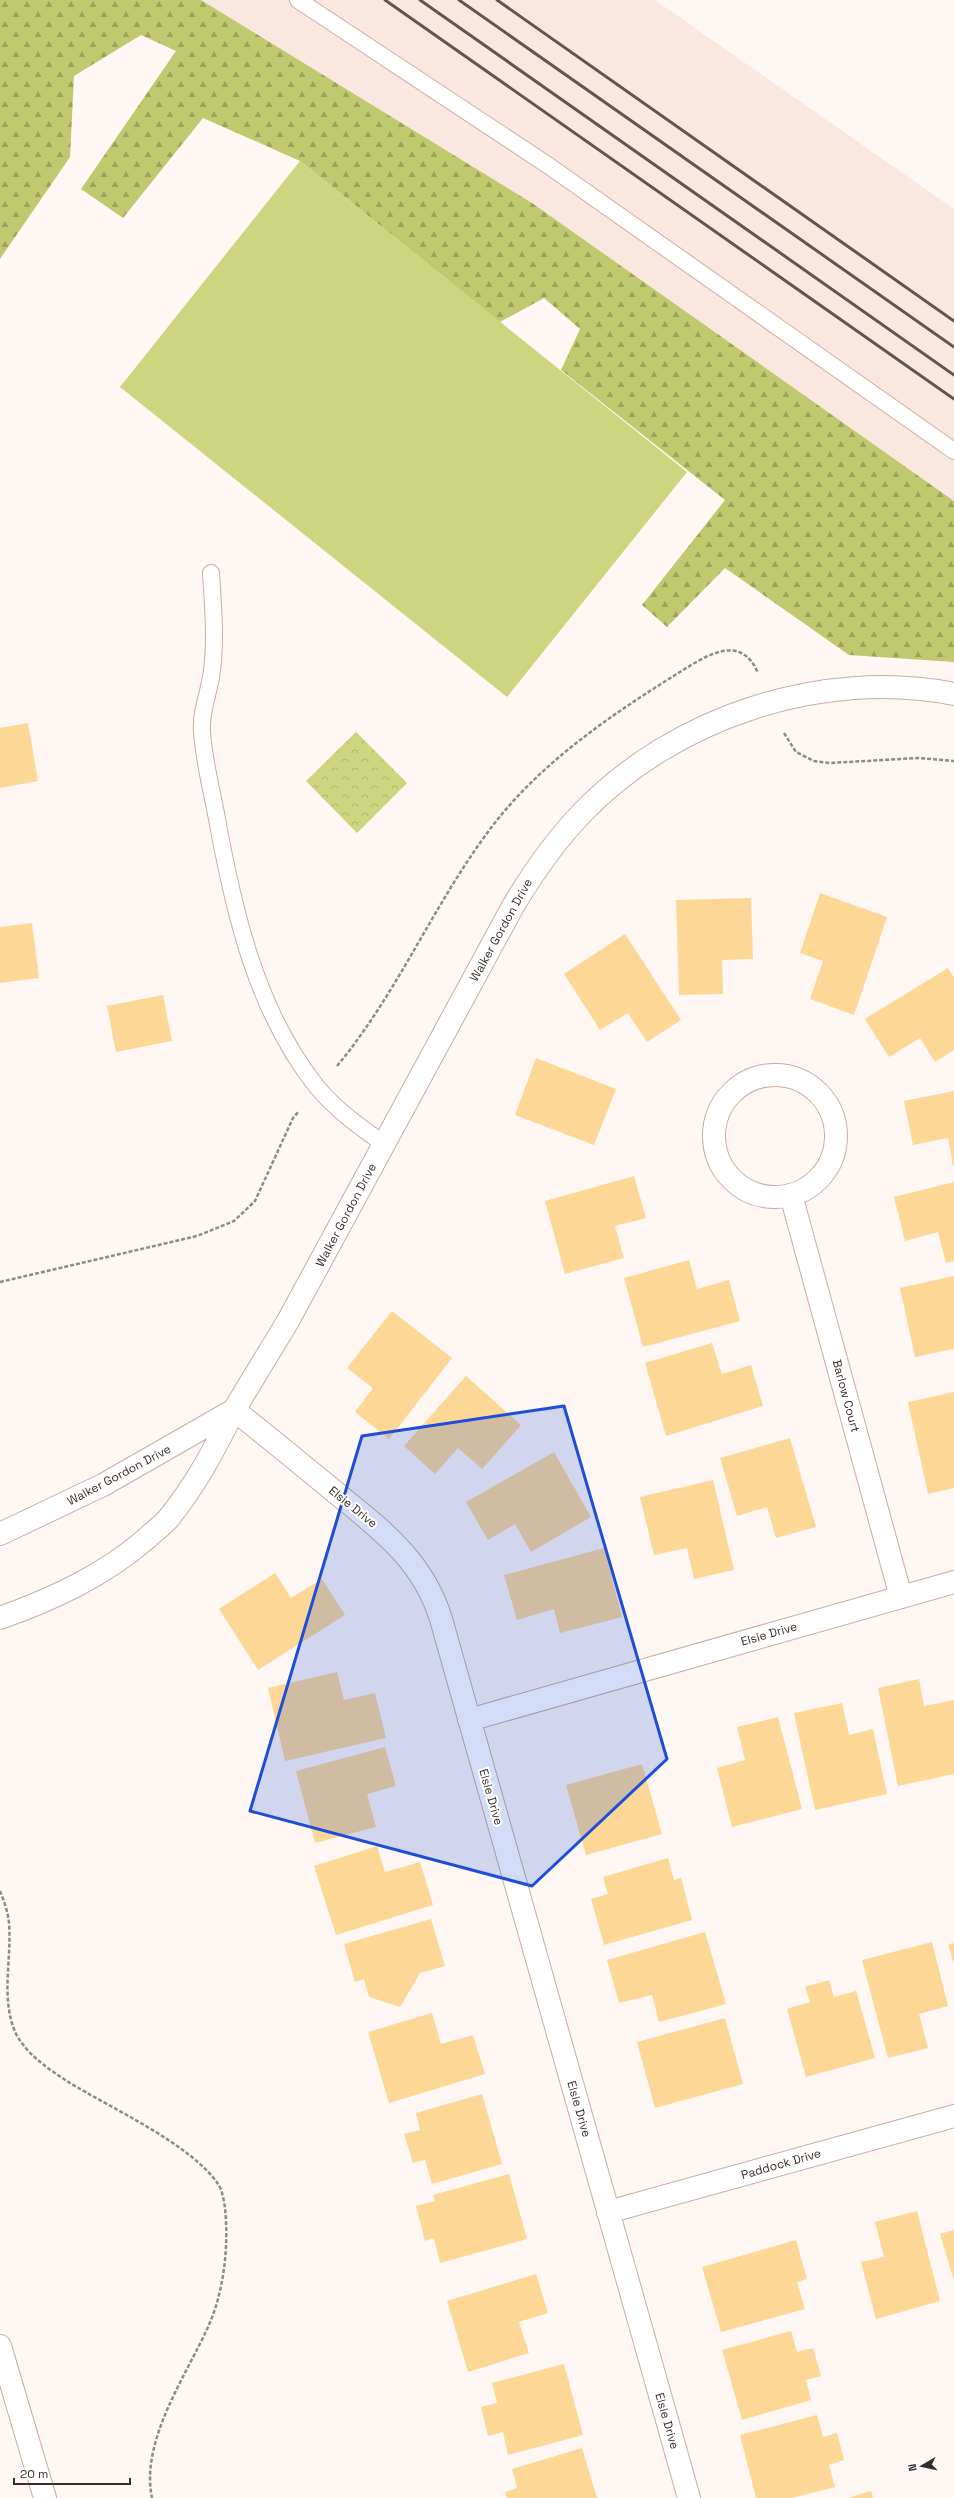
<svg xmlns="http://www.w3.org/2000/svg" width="954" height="2498" font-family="'Space Grotesk',sans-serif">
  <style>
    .built { fill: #fae8e0 }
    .forest { fill: url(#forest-firs) }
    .park { fill: url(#park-crowns) }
    .garden { fill: #cbd67e }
    .building { fill: #fdd796 }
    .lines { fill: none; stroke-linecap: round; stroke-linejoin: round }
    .lane-casing { stroke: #cdac9d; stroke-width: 18 }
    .street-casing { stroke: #cdac9d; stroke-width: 24 }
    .secondary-casing { stroke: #cdac9d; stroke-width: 24 }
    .path { stroke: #948985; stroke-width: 2.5; stroke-dasharray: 4 2; stroke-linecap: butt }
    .lane { stroke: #fff; stroke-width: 16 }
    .street { stroke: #fff; stroke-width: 22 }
    .secondary { stroke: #fff; stroke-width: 22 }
    .rail { stroke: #615550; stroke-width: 3 }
    .marked { fill: #1d4ed8; fill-opacity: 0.2; stroke: #1d4ed8; stroke-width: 3; stroke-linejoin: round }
    .labels { text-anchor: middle; stroke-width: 4; stroke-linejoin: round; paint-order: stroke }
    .street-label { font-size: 12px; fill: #392c26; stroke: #fff }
  </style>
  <defs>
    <pattern id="forest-firs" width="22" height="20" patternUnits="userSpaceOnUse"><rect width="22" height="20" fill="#bfca6f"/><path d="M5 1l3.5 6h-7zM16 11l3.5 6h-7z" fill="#9ca45b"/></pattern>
    <pattern id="park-crowns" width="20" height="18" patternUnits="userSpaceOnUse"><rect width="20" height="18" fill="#cbd67e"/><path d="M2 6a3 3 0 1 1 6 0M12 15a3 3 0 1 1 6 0" fill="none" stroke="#afb86d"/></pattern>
  </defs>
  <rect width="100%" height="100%" fill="#fef7f4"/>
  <!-- built -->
  <polygon class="built" points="201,0 655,0 954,209 954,501 532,203"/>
  <!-- forest -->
  <polygon class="forest" points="0,0 201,0 532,203 954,501 954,662 849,655 725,568 667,627 642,605 725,500 561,370 580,329 544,298 500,322 300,161 203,118 123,218 81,189 176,51 141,35 74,76 70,157 0,259"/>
  <!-- park -->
  <polygon class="park" points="356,732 407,783 357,833 306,781"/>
  <!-- garden -->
  <polygon class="garden" points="300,161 687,472 507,697 120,387"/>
  <!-- building -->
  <g class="building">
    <polygon points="28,723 38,781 0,788 0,728"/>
    <polygon points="820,893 887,917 854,1015 810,999 823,961 800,953"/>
    <polygon points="751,898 753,959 722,960 723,994 679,995 676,900"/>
    <polygon points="32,923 39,978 0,983 0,927"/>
    <polygon points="625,934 681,1020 647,1042 628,1013 600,1030 564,974"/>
    <polygon points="948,968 954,978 954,1050 935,1062 920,1038 889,1057 865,1019"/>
    <polygon points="163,995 172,1041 116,1052 107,1006"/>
    <polygon points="536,1058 616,1089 594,1145 515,1115"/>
    <polygon points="954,1091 954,1166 953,1166 948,1138 913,1145 904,1101"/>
    <polygon points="634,1176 646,1218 615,1226 624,1258 565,1274 545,1201"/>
    <polygon points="954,1182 954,1261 946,1263 938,1232 905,1241 894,1197"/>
    <polygon points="689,1260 697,1289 729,1280 740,1321 643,1347 624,1278"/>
    <polygon points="954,1276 954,1349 915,1357 900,1288"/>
    <polygon points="392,1311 452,1358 389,1439 355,1412 373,1388 347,1368"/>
    <polygon points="712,1343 722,1374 751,1365 763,1406 666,1436 645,1363"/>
    <polygon points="466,1376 521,1425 482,1469 458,1448 435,1474 404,1446"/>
    <polygon points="954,1392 954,1488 928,1494 908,1402"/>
    <polygon points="790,1438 816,1527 776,1538 767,1507 737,1516 720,1458"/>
    <polygon points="554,1452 591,1517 531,1552 515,1524 488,1540 466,1502"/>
    <polygon points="713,1480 734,1570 694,1579 687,1548 654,1555 640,1497"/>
    <polygon points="604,1548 622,1617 560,1633 554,1609 517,1620 504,1575"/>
    <polygon points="275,1573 291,1598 322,1579 345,1615 258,1670 219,1609"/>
    <polygon points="337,1672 344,1700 375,1693 386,1738 285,1761 268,1688"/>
    <polygon points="919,1679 924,1706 954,1700 954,1774 898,1786 878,1688"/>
    <polygon points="842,1703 849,1735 873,1729 887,1794 815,1810 794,1713"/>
    <polygon points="778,1717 802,1809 732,1827 717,1768 745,1760 737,1727"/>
    <polygon points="385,1747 396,1786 367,1794 376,1827 315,1843 296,1771"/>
    <polygon points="642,1764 662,1834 586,1855 566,1785"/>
    <polygon points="377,1846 385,1872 420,1862 433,1905 336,1935 314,1866"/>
    <polygon points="668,1858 674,1880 681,1878 692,1920 604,1945 591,1899 608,1894 603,1877"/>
    <polygon points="431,1919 445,1966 420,1973 400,2007 369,1997 364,1979 355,1982 344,1944"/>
    <polygon points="705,1932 726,2004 659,2022 652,1995 619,2003 607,1960"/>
    <polygon points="932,1942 948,2006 919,2014 928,2048 888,2058 862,1960"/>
    <polygon points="954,1943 954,1964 948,1945"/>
    <polygon points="829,1980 834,1997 856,1991 875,2058 806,2077 787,2009 810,2002 805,1987"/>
    <polygon points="432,2013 441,2044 473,2035 485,2074 389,2103 368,2032"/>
    <polygon points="725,2018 743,2084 655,2108 637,2042"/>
    <polygon points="482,2094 502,2164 432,2184 425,2160 413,2163 404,2134 420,2130 416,2113"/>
    <polygon points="509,2174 527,2239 440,2263 434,2238 425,2241 416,2206 435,2201 433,2195"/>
    <polygon points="917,2211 940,2301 876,2319 861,2262 884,2257 875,2222"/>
    <polygon points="954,2230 954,2281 940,2234"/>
    <polygon points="796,2240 807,2279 797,2282 805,2309 721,2332 702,2267"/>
    <polygon points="536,2274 548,2313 519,2322 529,2353 468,2372 447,2301"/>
    <polygon points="791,2331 797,2352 813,2348 821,2376 806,2380 811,2400 742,2420 722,2350"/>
    <polygon points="564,2364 583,2435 508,2455 503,2432 488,2436 481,2407 497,2403 492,2383"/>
    <polygon points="817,2415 823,2437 837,2433 844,2460 829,2465 835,2487 791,2498 756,2498 740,2435"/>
    <polygon points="582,2448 597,2498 507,2498 505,2492 517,2488 512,2469"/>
    <polygon points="871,2491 873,2498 848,2498"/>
  </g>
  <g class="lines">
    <!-- lane casing -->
    <g class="lane-casing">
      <g id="lane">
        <polyline points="298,0 549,166 954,451"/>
        <path d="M211,573C213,606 216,638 212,670C210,691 200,712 202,732C204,762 212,791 217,819C234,913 257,1012 317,1087C336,1110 360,1127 384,1144"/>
      </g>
    </g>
    <!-- street casing -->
    <g class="street-casing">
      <g id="street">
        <circle cx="775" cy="1136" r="61"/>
        <polyline points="791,1195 901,1597"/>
        <path d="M0,1534L103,1485L234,1410C215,1448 196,1485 168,1519C162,1526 153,1532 146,1539C103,1576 53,1599 0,1618"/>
        <polyline points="469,1720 954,1582"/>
        <polyline points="608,2212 954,2116"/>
        <path d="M689,2498L441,1619C422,1557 377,1527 329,1487C297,1461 266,1435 234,1410L288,1321L512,908C532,874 554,842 582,813C674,717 823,668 954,694"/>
      </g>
    </g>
    <!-- secondary casing -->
    <g class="secondary-casing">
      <polyline id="secondary" points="0,2346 45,2498"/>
    </g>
    <!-- path -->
    <g class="path">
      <polyline points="784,733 796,752 814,761 830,763 918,758 954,761"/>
      <path d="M337,1066C396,995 431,910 485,836C534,767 609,716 680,672C707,655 741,633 758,673"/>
      <polyline points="0,1282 197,1236 234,1221 255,1201 293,1118 299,1111"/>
      <path d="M0,1891C4,1901 8,1912 9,1923C12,1961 0,1998 16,2034C28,2056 50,2070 70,2083C111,2108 192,2145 218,2184C222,2189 224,2201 225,2208C229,2246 224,2292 208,2327C186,2376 140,2441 152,2498"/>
    </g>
    <!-- lane -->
    <use href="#lane" class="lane"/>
    <!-- street -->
    <use href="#street" class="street"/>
    <!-- secondary -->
    <use href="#secondary" class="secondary"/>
    <!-- rail -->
    <g class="rail">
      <polyline points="385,0 954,399"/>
      <polyline points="420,0 954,375"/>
      <polyline points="459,0 954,347"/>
      <polyline points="497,0 954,321"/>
    </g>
  </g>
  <!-- marked area -->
  <path class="marked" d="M564,1406L667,1759L532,1886L250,1811L362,1436Z"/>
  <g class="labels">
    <!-- street labels -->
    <g class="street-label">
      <text transform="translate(501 930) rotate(-61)" y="4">Walker Gordon Drive</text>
      <text transform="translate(346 1215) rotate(-62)" y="4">Walker Gordon Drive</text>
      <text transform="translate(846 1396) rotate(75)" y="4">Barlow Court</text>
      <text transform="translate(119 1475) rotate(-28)" y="4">Walker Gordon Drive</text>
      <text transform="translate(353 1507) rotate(39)" y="4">Elsie Drive</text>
      <text transform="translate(769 1634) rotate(-16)" y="4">Elsie Drive</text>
      <text transform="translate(491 1797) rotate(74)" y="4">Elsie Drive</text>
      <text transform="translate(579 2109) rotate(74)" y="4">Elsie Drive</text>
      <text transform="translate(781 2164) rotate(-16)" y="4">Paddock Drive</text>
      <text transform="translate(667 2421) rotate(74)" y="4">Elsie Drive</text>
    </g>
  </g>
  <!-- north arrow -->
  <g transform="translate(922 2466) rotate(261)" stroke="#ffffff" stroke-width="3" paint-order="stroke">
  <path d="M0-3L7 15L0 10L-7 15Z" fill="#392c26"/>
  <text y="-6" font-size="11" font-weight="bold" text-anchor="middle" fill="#392c26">N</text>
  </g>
  <!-- scale -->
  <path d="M14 2478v6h116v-6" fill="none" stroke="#392c26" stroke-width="2"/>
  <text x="20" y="2478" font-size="12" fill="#392c26" stroke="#ffffff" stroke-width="3" paint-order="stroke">20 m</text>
</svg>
